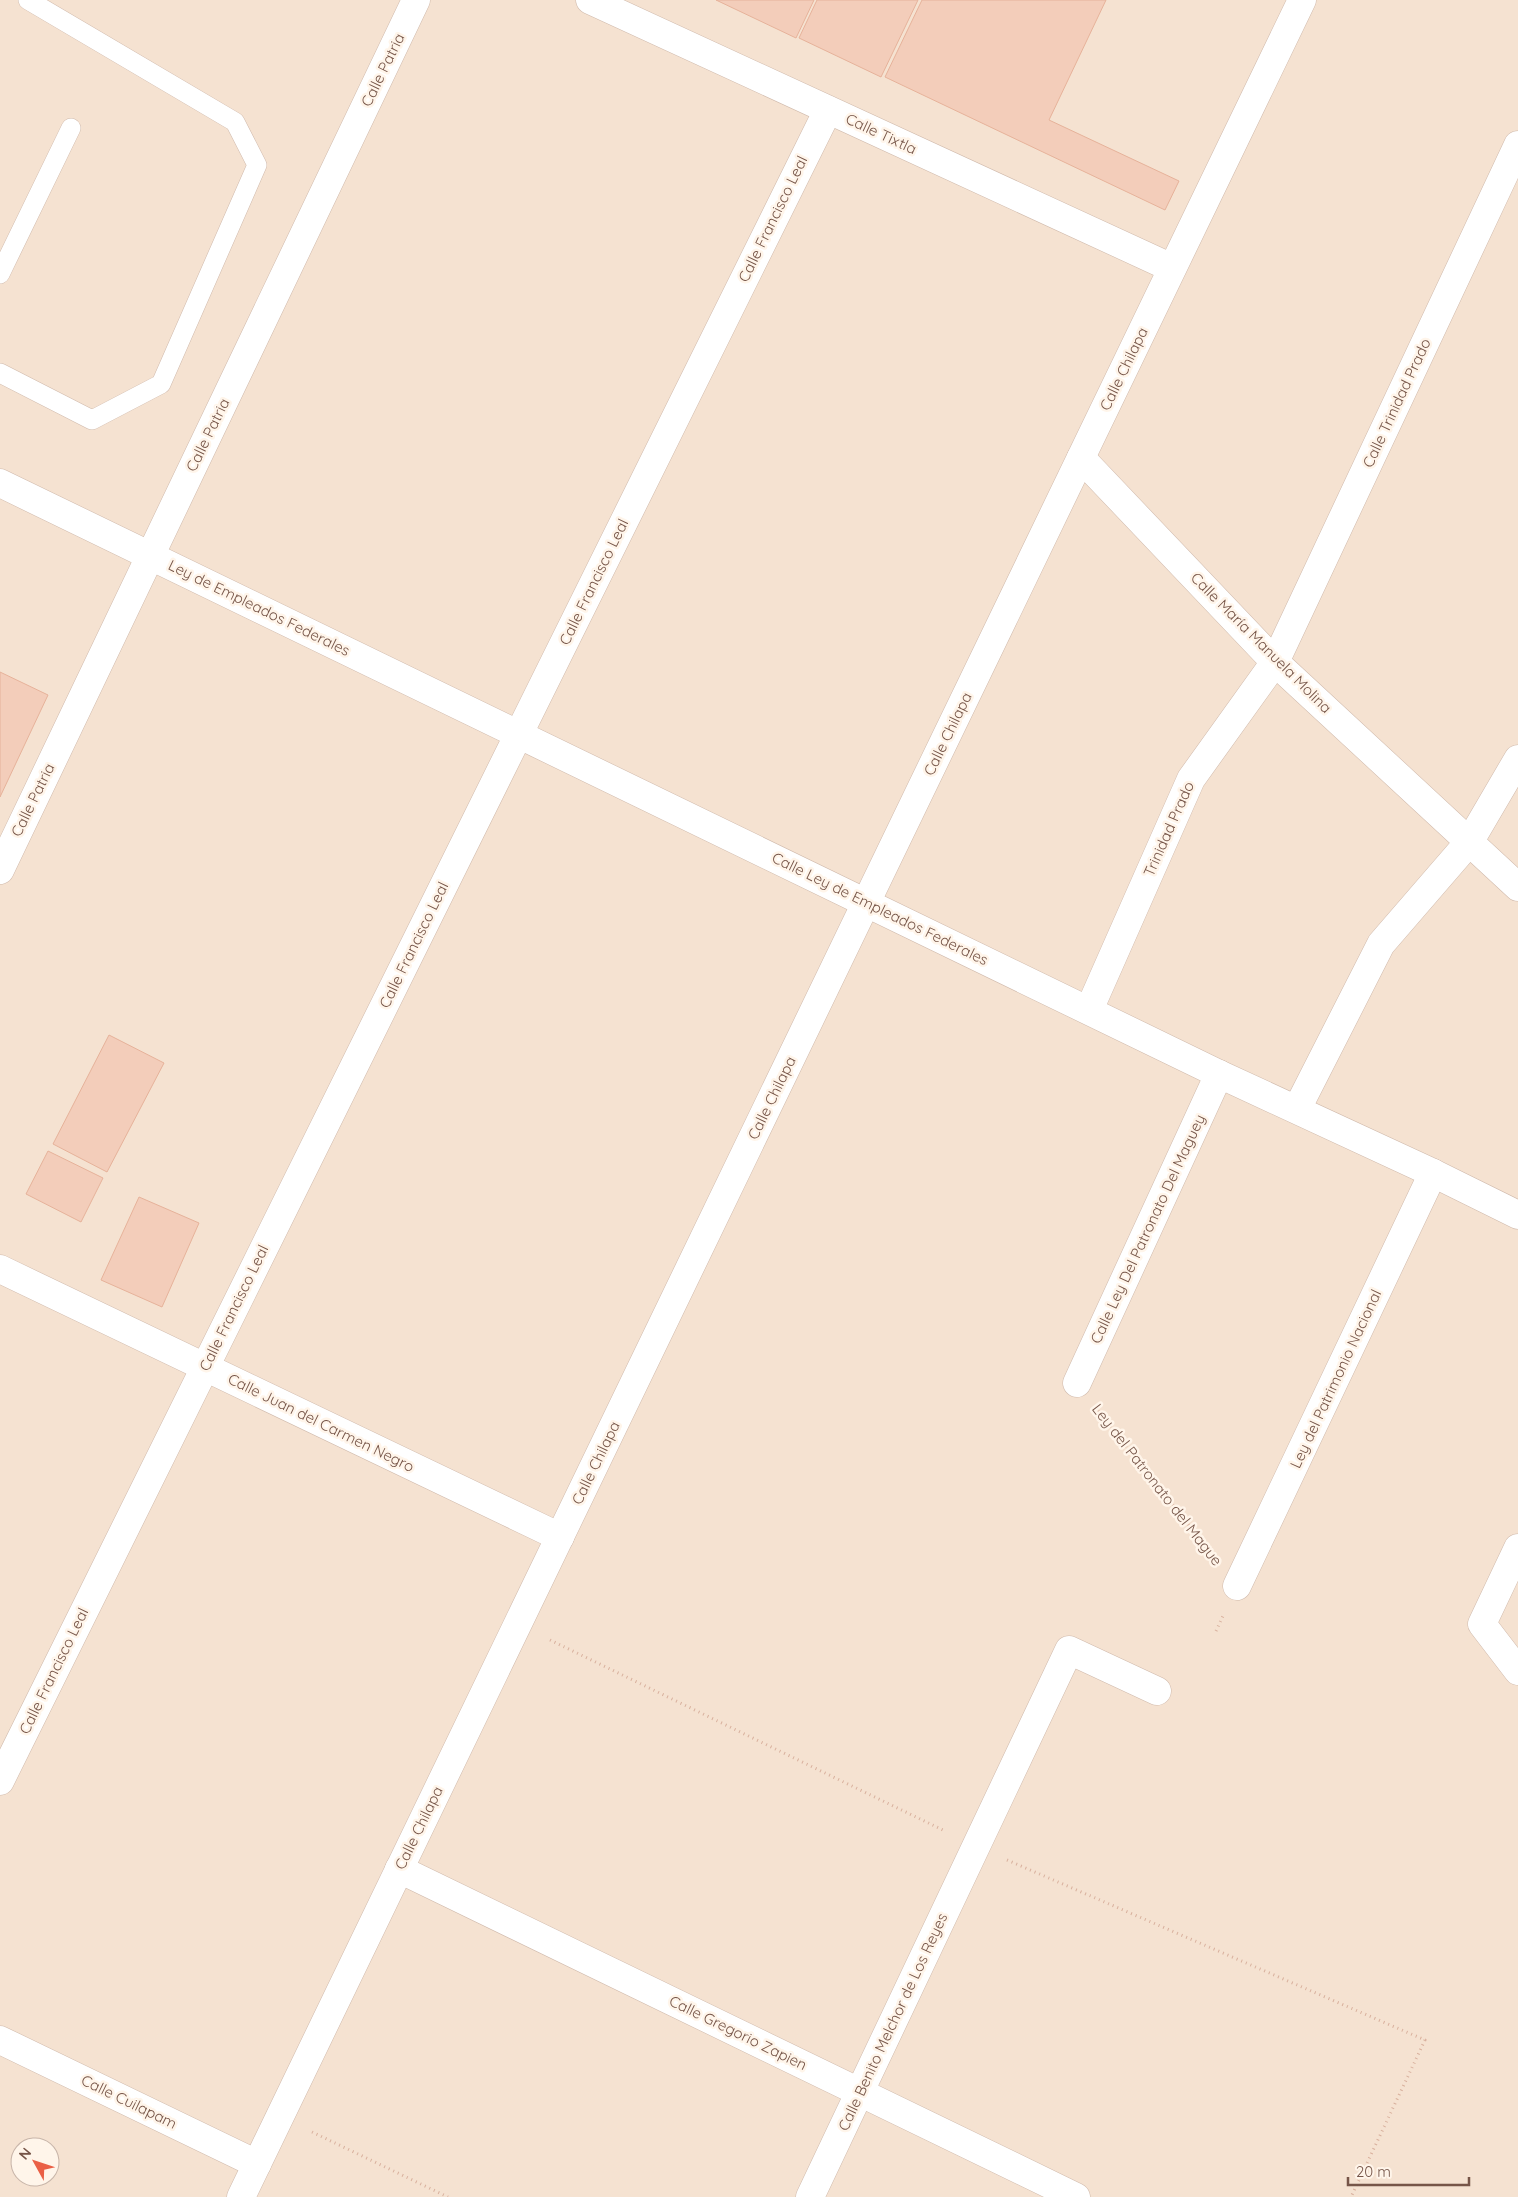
<svg xmlns="http://www.w3.org/2000/svg" width="1518" height="2197" font-family="Quicksand,sans-serif">
  <style>
    .residential { fill: #f5e2d1; fill-rule: evenodd }
    .building { fill: #f3cdba; stroke: #e6b29a }
    .lines { fill: none; stroke-linecap: round; stroke-linejoin: round }
    .service-casing { stroke: #d0baac; stroke-width: 20 }
    .minor-casing { stroke: #d0baac; stroke-width: 29 }
    .tertiary-casing { stroke: #d0baac; stroke-width: 29 }
    .path { stroke: #d8b09d; stroke-width: 3; stroke-dasharray: 1 4; stroke-linecap: butt }
    .service { stroke: #fff; stroke-width: 19 }
    .minor { stroke: #fff; stroke-width: 28 }
    .tertiary { stroke: #fff; stroke-width: 28 }
    .labels { text-anchor: middle; stroke-width: 5; stroke-linejoin: round; paint-order: stroke }
    .street-label { font-size: 15px; fill: #765548; stroke: #fff5ea }
  </style>
  <rect width="100%" height="100%" fill="#fdf1e3"/>
  <!-- residential -->
  <path class="residential" d="M0,0H1518V2197H0ZM20,2147H50V2177H20Z"/>
  <!-- building -->
  <g class="building">
    <polygon points="716,0 814,0 796,38"/>
    <polygon points="817,0 918,0 881,77 799,38"/>
    <polygon points="922,0 1106,0 1049,120 1179,181 1165,210 885,77"/>
    <polygon points="0,672 48,695 0,797"/>
    <polygon points="109,1035 164,1063 107,1172 53,1144"/>
    <polygon points="48,1151 103,1178 81,1222 26,1194"/>
    <polygon points="139,1197 199,1223 162,1307 101,1280"/>
  </g>
  <g class="lines">
    <!-- service casing -->
    <g class="service-casing">
      <g id="service">
        <polyline points="0,274 71,128"/>
        <polyline points="0,373 92,420 161,384 257,165 235,122 28,0"/>
      </g>
    </g>
    <!-- minor casing -->
    <g class="minor-casing">
      <g id="minor">
        <polyline points="590,0 1172,268"/>
        <polyline points="1081,458 1275,662 1518,887"/>
        <polyline points="0,870 416,0"/>
        <polyline points="1089,1010 1191,779 1275,662 1518,145"/>
        <polyline points="0,1269 560,1537"/>
        <polyline points="1077,1383 1219,1074"/>
        <polyline points="1518,1548 1482,1624 1518,1671"/>
        <polyline points="1237,1586 1433,1173"/>
        <polyline points="0,1781 828,110"/>
        <polyline points="399,1869 1076,2197"/>
        <polyline points="0,2040 257,2164"/>
        <polyline points="810,2197 1069,1650 1157,1691"/>
      </g>
    </g>
    <!-- tertiary casing -->
    <g class="tertiary-casing">
      <g id="tertiary">
        <polyline points="0,483 1219,1074 1433,1173 1518,1215"/>
        <polyline points="1297,1109 1381,944 1470,841 1518,759"/>
        <polyline points="241,2197 1302,0"/>
      </g>
    </g>
    <!-- path -->
    <g class="path">
      <polyline points="1098,1411 1212,1554"/>
      <polyline points="1216,1631 1223,1616"/>
      <polyline points="550,1640 945,1831"/>
      <polyline points="1007,1860 1425,2040 1351,2197"/>
      <polyline points="312,2132 448,2197"/>
    </g>
    <!-- service -->
    <use href="#service" class="service"/>
    <!-- minor -->
    <use href="#minor" class="minor"/>
    <!-- tertiary -->
    <use href="#tertiary" class="tertiary"/>
  </g>
  <g class="labels">
    <!-- street labels -->
    <g class="street-label">
      <text transform="translate(383 70) rotate(-64)" y="5">Calle Patria</text>
      <text transform="translate(881 134) rotate(25)" y="5">Calle Tixtla</text>
      <text transform="translate(773 219) rotate(-64)" y="5">Calle Francisco Leal</text>
      <text transform="translate(1124 369) rotate(-64)" y="5">Calle Chilapa</text>
      <text transform="translate(1397 403) rotate(-65)" y="5">Calle Trinidad Prado</text>
      <text transform="translate(208 435) rotate(-64)" y="5">Calle Patria</text>
      <text transform="translate(594 582) rotate(-64)" y="5">Calle Francisco Leal</text>
      <text transform="translate(259 608) rotate(26)" y="5">Ley de Empleados Federales</text>
      <text transform="translate(1261 643) rotate(45)" y="5">Calle María Manuela Molina</text>
      <text transform="translate(948 734) rotate(-64)" y="5">Calle Chilapa</text>
      <text transform="translate(33 800) rotate(-64)" y="5">Calle Patria</text>
      <text transform="translate(1169 829) rotate(-66)" y="5">Trinidad Prado</text>
      <text transform="translate(880 909) rotate(26)" y="5">Calle Ley de Empleados Federales</text>
      <text transform="translate(414 945) rotate(-64)" y="5">Calle Francisco Leal</text>
      <text transform="translate(772 1098) rotate(-64)" y="5">Calle Chilapa</text>
      <text transform="translate(1148 1229) rotate(-65)" y="5">Calle Ley Del Patronato Del Maguey</text>
      <text transform="translate(234 1308) rotate(-64)" y="5">Calle Francisco Leal</text>
      <text transform="translate(1336 1379) rotate(-65)" y="5">Ley del Patrimonio Nacional</text>
      <text transform="translate(321 1423) rotate(26)" y="5">Calle Juan del Carmen Negro</text>
      <text transform="translate(596 1463) rotate(-64)" y="5">Calle Chilapa</text>
      <text transform="translate(1157 1485) rotate(52)" y="5">Ley del Patronato del Mague</text>
      <text transform="translate(54 1671) rotate(-64)" y="5">Calle Francisco Leal</text>
      <text transform="translate(419 1828) rotate(-64)" y="5">Calle Chilapa</text>
      <text transform="translate(893 2022) rotate(-65)" y="5">Calle Benito Melchor de Los Reyes</text>
      <text transform="translate(738 2033) rotate(26)" y="5">Calle Gregorio Zapien</text>
      <text transform="translate(129 2102) rotate(26)" y="5">Calle Cuilapam</text>
    </g>
  </g>
  <!-- north arrow -->
  <g transform="translate(35 2162) rotate(310)"><circle r="24" fill="#fff5ea" stroke="#c8b5a9"/>
  <path d="M0-4L9 19L0 12L-9 19Z" fill="#ea5f45"/>
  <text y="-8" font-size="14" font-weight="bold" text-anchor="middle" fill="#765548">N</text>
  </g>
  <!-- scale -->
  <path d="M1348 2177v8h121v-8" fill="none" stroke="#765548" stroke-width="2.5"/>
  <text x="1356" y="2177" font-size="15" fill="#765548" stroke="#fff5ea" stroke-width="4" paint-order="stroke">20 m</text>
</svg>
